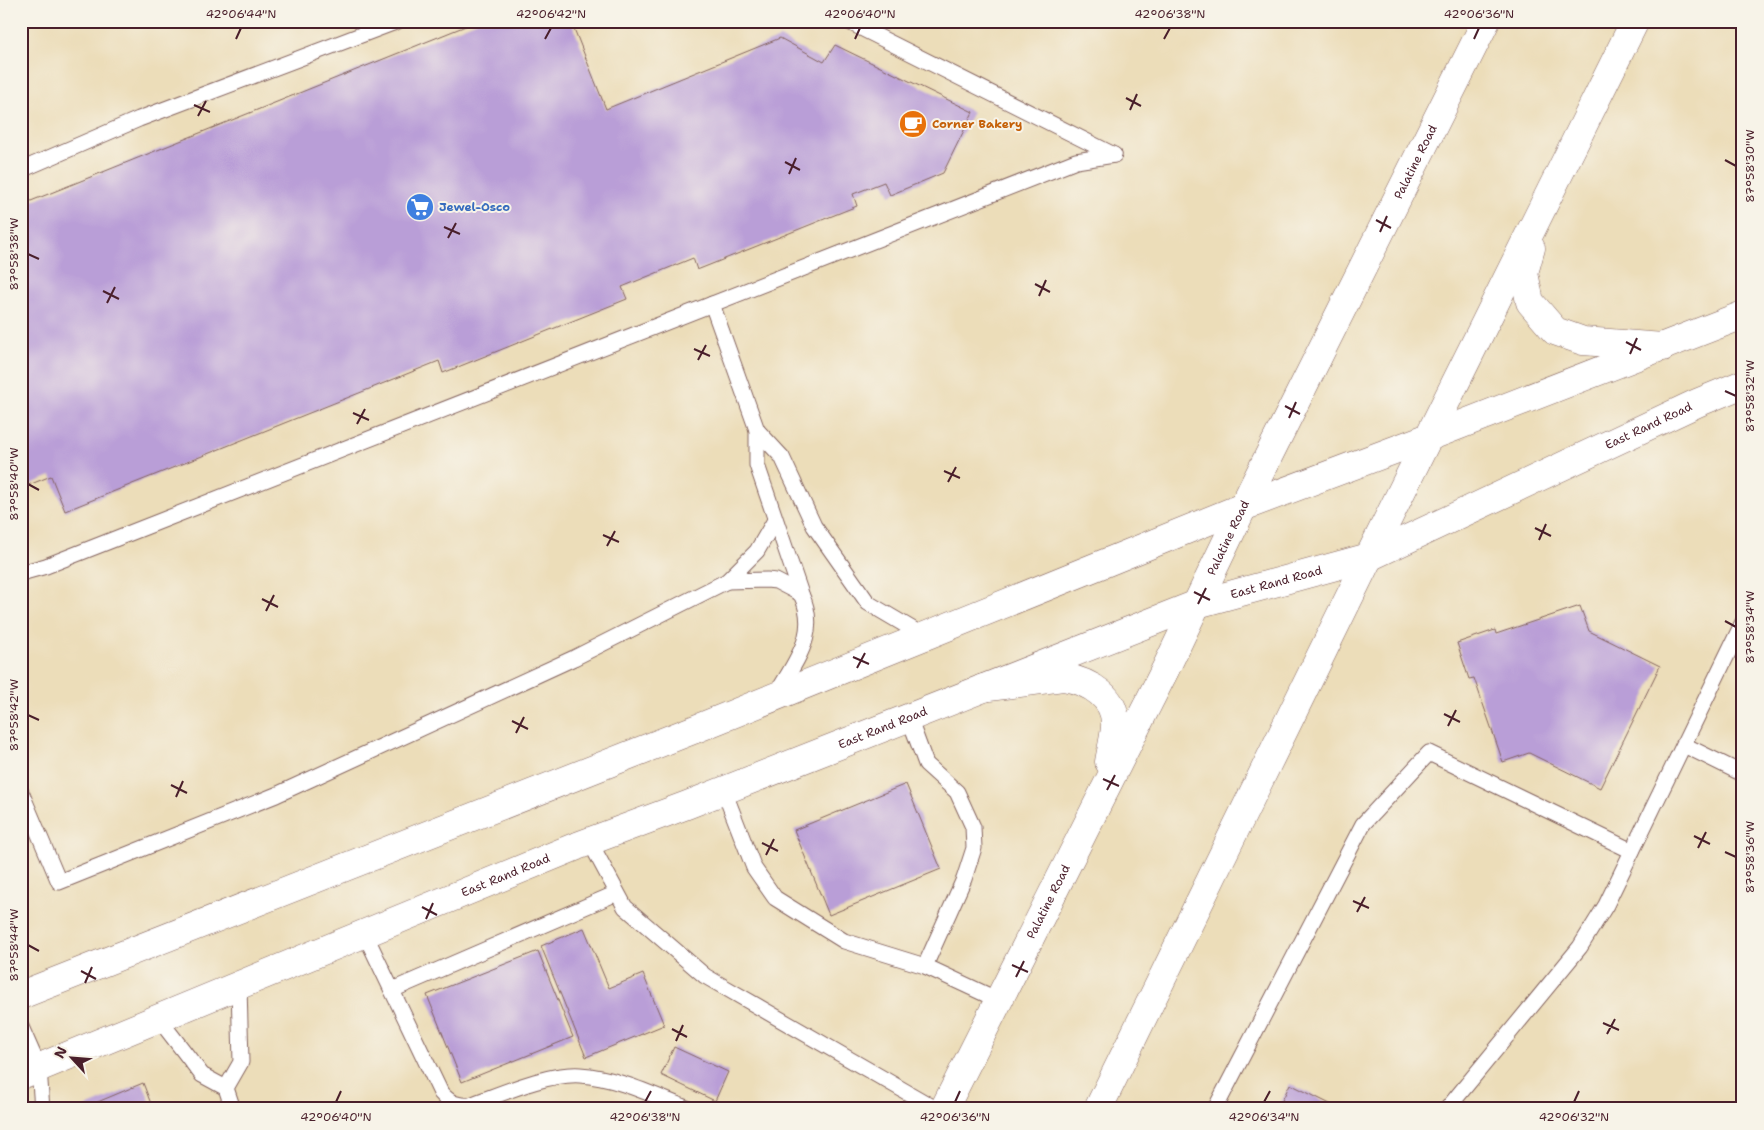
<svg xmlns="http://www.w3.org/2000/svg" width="1764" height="1130" font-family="'Shantell Sans',sans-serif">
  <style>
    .building { fill: #b99ed7 }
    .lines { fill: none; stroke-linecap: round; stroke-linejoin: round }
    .service-casing { stroke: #83625d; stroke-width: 17 }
    .primary-casing { stroke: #83625d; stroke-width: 29 }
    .trunk-casing { stroke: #83625d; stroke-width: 29 }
    .service { stroke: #fff; stroke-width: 15 }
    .primary { stroke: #fff; stroke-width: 28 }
    .trunk { stroke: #fff; stroke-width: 28 }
    .ticks { fill: none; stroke: #4a1f2b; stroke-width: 2 }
    .labels { text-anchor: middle; stroke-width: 4; stroke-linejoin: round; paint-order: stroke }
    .food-label { font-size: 12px; font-weight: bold; fill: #c56008; stroke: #f7f3e8; text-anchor: start }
    .street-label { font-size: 12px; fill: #4a1f2b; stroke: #f7f3e8 }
    .shop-label { font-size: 12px; font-weight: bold; fill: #366cbe; stroke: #f7f3e8; text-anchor: start }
    .neatline { fill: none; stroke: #4a1f2b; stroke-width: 2 }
    .ticks-label { font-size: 12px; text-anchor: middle; fill: #4a1f2b }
  </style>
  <rect width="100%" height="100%" fill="#f7f3e8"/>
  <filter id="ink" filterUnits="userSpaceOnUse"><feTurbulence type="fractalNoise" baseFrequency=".02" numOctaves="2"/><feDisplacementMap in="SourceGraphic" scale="10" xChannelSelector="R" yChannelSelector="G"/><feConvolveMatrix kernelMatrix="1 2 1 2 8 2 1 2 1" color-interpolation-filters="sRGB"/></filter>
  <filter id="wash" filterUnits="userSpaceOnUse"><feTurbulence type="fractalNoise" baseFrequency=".0096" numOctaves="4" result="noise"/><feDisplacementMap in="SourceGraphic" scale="20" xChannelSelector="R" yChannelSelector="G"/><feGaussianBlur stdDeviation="1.12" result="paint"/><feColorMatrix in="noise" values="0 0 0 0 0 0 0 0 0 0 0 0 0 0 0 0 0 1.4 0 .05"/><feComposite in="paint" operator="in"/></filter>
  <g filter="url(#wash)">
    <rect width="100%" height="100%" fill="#ecddb9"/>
    <g id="blocks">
      <g class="building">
        <path d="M478 21H571L606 109 780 38 824 62 835 45 973 112 943 173 890 195 884 182 853 194 857 206 697 270 693 258 622 287 627 299 443 373 439 361 65 511 51 476 21 488V205Z"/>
        <path d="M1580 606 1589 631 1660 666 1600 788 1529 753 1503 762 1474 678 1469 679 1457 643 1495 630 1496 634Z"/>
        <path d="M906 784 941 869 829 915 794 830Z"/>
        <path d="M584 928 609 988 643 974 664 1025 586 1057 541 946Z"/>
        <path d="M538 951 573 1037 462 1082 427 995Z"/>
        <path d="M674 1047 728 1072 715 1101 661 1075Z"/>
        <path d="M143 1083 153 1109H81Z"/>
        <path d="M1290 1084 1340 1109H1278Z"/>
      </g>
    </g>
  </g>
  <g filter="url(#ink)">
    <use href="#blocks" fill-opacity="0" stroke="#83625d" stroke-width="1"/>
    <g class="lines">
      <defs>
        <g id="service">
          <path d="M847 21 1114 155"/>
          <path d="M21 170 139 119 398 21"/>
          <path d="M712 304 757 430V465L801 594C820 634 795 661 776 695"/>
          <path d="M757 430 782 457 814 526 868 603 924 636"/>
          <path d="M21 573 46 566 102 544 1076 161 1114 155"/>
          <path d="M727 581 767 580 776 581 801 594"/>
          <path d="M909 718 926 764 957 792 973 827 974 848 964 879 925 966"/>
          <path d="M1684 745 1743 774"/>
          <path d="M724 791 754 868 775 898 844 941 925 966 998 1000"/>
          <path d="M21 792 59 882 276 795 574 658 727 581 757 551 775 520"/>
          <path d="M590 842 625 907 705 976 936 1109"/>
          <path d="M365 934 441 1093C450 1103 457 1106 470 1105 501 1094 547 1073 580 1075 616 1077 655 1096 689 1109"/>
          <path d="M392 990 617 893"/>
          <path d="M159 1019 202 1075 226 1088 233 1109"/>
          <path d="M21 1027 39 1068 42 1109"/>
          <path d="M226 1088 241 1062 239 986"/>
          <path d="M1215 1109 1363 824 1429 753 1632 851"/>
          <path d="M1447 1109 1580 947 1606 905 1743 622"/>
        </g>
        <g id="primary">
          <path d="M21 995 698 728 1243 507 1429 437 1743 315"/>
          <path id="s1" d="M21 1075 577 846 687 805 1197 604 1369 557 1697 403 1743 384"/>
        </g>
        <g id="trunk">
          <path d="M1531 248 1524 273 1530 302 1555 331 1583 341 1663 347"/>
          <path d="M983 688 1064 677C1090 682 1117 697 1115 727 1114 739 1111 750 1109 762"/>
          <path id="s2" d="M944 1109 1166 668 1243 507 1486 21"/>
          <path d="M1098 1109 1369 557 1635 21"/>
        </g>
      </defs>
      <use href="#service" class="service-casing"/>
      <use href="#primary" class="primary-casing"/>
      <use href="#trunk" class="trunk-casing"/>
      <use href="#service" class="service"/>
      <use href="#primary" class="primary"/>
      <use href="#trunk" class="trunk"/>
    </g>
  </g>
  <path class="ticks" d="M236 39 241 28M545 39 551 28M855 39 860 28M1164 39 1170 28M1474 39 1479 28M1126 98 1141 106M194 105 210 112M1130 110 1137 94M198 116 206 101M1725 160 1736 166M785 162 800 170M789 174 796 158M1376 220 1391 228M444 227 460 234M1380 232 1387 216M448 238 456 223M28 254 39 259M1035 284 1050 292M103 291 119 299M1039 296 1046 280M107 303 115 287M1626 342 1641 350M694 349 710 356M1630 354 1637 338M698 360 706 345M1725 391 1736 396M1285 406 1300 414M353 413 369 420M1289 418 1296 402M357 424 365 409M944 471 960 478M948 482 956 467M28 484 39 490M1535 528 1551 536M603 535 619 542M1539 540 1546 524M607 546 615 531M1194 592 1210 600M262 599 278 607M1198 604 1206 588M266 611 274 595M1725 621 1736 627M853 657 869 664M857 668 865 653M1444 714 1460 722M28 715 39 720M512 721 528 729M1448 726 1456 710M516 733 524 717M1103 779 1119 786M171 785 187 793M1107 790 1115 775M176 797 183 781M1694 836 1710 844M762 843 778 851M1698 848 1706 832M1725 852 1736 857M766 855 774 839M1353 901 1369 908M422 907 437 915M1357 912 1365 897M426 919 433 903M28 945 39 951M1012 965 1028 972M81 971 96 979M1016 977 1024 961M85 983 92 967M1603 1023 1619 1030M672 1029 687 1037M1607 1034 1615 1019M676 1041 683 1025M336 1102 341 1091M645 1102 651 1091M955 1102 960 1091M1264 1102 1270 1091M1574 1102 1579 1091"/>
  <defs>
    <symbol id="cafe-disc" viewBox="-11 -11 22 22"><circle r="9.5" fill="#e8710a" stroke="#f7f3e8"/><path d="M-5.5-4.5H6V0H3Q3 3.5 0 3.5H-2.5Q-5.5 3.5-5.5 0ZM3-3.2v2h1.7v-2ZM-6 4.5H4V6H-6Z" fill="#fff"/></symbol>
    <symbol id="supermarket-disc" viewBox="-11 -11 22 22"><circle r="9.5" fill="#3f7fe0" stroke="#f7f3e8"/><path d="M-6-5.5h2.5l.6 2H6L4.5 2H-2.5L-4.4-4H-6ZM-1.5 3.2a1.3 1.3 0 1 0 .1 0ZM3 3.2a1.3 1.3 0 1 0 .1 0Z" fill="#fff"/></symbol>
  </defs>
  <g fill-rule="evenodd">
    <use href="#cafe-disc" x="897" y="108" width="32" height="32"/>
    <use href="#supermarket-disc" x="404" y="191" width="32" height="32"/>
  </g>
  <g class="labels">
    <g class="food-label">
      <text x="932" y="128">Corner Bakery</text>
    </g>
    <g class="street-label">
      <text dy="4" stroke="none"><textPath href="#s2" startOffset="1058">Palatine Road</textPath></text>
      <text dy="4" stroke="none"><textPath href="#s1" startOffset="1754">East Rand Road</textPath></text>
      <text dy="4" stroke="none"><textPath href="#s2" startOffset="638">Palatine Road</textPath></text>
      <text dy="4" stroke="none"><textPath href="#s1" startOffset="1349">East Rand Road</textPath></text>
      <text dy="4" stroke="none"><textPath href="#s1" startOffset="929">East Rand Road</textPath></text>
      <text dy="4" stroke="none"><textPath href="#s1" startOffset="524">East Rand Road</textPath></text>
      <text dy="4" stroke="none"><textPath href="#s2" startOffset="232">Palatine Road</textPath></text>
    </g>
    <g class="shop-label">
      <text x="439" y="211">Jewel-Osco</text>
    </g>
  </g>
  <rect width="1764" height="1130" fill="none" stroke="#f7f3e8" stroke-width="55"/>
  <g transform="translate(72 1058) rotate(296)" stroke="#f7f3e8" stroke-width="4" paint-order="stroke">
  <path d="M0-4L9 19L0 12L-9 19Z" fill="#4a1f2b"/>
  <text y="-8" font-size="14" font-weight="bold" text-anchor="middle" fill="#4a1f2b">N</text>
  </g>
  <rect x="28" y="28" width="1708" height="1074" class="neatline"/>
  <g class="ticks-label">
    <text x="241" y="18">42°06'44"N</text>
    <text x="551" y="18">42°06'42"N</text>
    <text x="860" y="18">42°06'40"N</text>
    <text x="1170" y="18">42°06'38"N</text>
    <text x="1479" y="18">42°06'36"N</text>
    <text transform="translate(1750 166) rotate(-90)" y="4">87°58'30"W</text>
    <text transform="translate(14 254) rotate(-90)" y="4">87°58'38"W</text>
    <text transform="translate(1750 396) rotate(-90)" y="4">87°58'32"W</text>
    <text transform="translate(14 484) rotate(-90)" y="4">87°58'40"W</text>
    <text transform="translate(1750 627) rotate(-90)" y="4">87°58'34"W</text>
    <text transform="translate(14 715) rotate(-90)" y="4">87°58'42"W</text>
    <text transform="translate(1750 857) rotate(-90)" y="4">87°58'36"W</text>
    <text transform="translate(14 945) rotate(-90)" y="4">87°58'44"W</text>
    <text x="336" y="1121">42°06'40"N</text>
    <text x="645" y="1121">42°06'38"N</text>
    <text x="955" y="1121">42°06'36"N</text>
    <text x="1264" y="1121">42°06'34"N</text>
    <text x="1574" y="1121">42°06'32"N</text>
  </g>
</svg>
